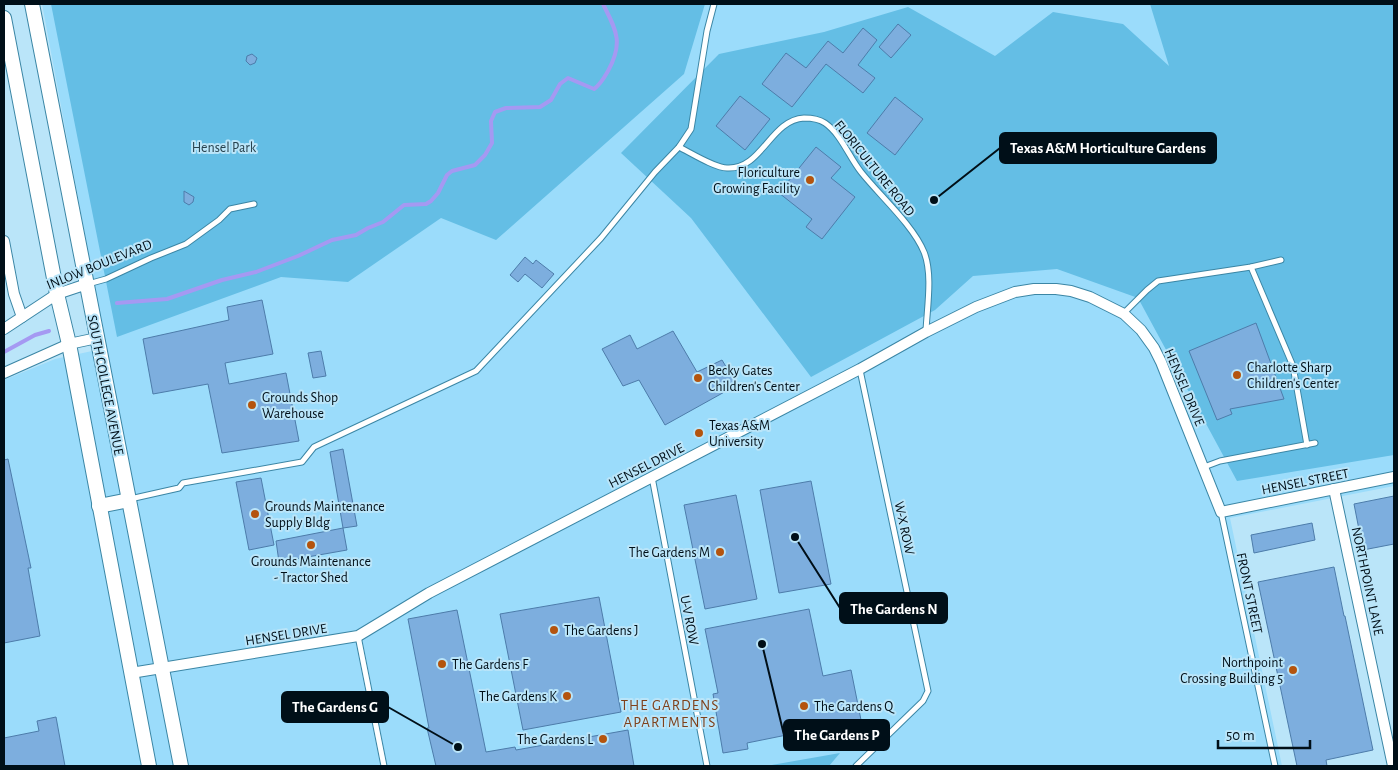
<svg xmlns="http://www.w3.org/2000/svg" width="1398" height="770" font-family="'Alegreya Sans',sans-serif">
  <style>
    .built { fill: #9bdcfb }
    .green { fill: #64bee5 }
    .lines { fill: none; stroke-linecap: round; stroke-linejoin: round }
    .stream { stroke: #a599f2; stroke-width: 4 }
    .building { fill: #7daede; stroke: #4d7caa }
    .service-casing { stroke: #3b86a5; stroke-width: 7 }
    .minor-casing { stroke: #3b86a5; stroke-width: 12 }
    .secondary-casing { stroke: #3b86a5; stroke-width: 16 }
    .service { stroke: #fff; stroke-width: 5 }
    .minor { stroke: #fff; stroke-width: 10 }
    .secondary { stroke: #fff; stroke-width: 14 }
    .poi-dot { fill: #b4540e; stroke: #bae5f9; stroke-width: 2 }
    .labels { text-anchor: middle; stroke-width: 4; stroke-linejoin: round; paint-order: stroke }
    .park-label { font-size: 14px; fill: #28424e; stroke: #bae5f9 }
    .street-label { font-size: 14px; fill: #000f18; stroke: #bae5f9 }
    .poi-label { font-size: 14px; fill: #000f18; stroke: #bae5f9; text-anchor: start }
    .neighbourhood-label { font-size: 15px; letter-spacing: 1px; fill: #7f411b; stroke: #bae5f9 }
    .leader { fill: none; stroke: #000f18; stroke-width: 2 }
    .callout-dot { fill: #000f18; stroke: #bae5f9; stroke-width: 2 }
    .callout { fill: #000f18; stroke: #000f18; stroke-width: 2 }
    .callout-label { font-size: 15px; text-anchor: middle; font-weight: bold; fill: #fff }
  </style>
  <rect width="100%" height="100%" fill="#bae5f9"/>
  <path class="built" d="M42 4H1394V486L1230 518 1282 766H4V380L55 359 106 348Z"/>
  <g class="green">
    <path d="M51 4H705L684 74 496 240 441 218 348 282 281 277 117 337Z"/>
    <path d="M1150 4H1394V455L1237 481 1138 298 1057 269 973 276 935 310 811 377 691 218 621 153 719 54 824 32 908 7 995 56 1053 12 1123 24 1169 66Z"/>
    <path d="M840 753 829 766H766Z"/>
  </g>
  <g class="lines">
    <g class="stream">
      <path d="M117 303 167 299 222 280 256 272 298 256 332 240 356 235 368 228 383 222 404 205 426 204 431 201 438 193 447 175 452 171 475 165 485 155 492 143 491 121 495 112 506 108 540 107 551 100 560 84 568 78 594 89C601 84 604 78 608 71 624 42 616 30 603 4"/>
      <path d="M4 352 35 335 49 331"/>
    </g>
  </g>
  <g class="building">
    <path d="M898 24 911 35 891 58 879 47Z"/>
    <path d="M863 28 877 40 858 65 875 78 863 93 826 64 792 107 762 84 786 53 806 68 828 41 843 53Z"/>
    <path d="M252 54 257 58 255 63 250 65 246 61 247 56Z"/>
    <path d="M740 96 770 119 745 150 716 126Z"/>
    <path d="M895 97 923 119 895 155 867 133Z"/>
    <path d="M816 147 841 167 831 178 855 197 822 239 806 227 812 219 779 193Z"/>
    <path d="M184 191 194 197 193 202 189 205 184 202Z"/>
    <path d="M525 257 533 264 536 260 554 274 542 288 525 274 518 282 510 275Z"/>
    <path d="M262 300 273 354 225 363 229 384 286 373 299 441 222 453 208 384 153 394 143 339 229 320 227 307Z"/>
    <path d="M1256 323 1284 399 1230 409 1232 414 1217 420 1189 351Z"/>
    <path d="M673 331 697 372 722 360 737 385 665 425 639 380 623 386 602 349 630 335 637 349Z"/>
    <path d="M321 351 326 376 313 378 308 353Z"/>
    <path d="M343 449 357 526 343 528 330 452Z"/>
    <path d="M8 459 31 568H28L40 636 4 643V460Z"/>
    <path d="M261 478 274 545 249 550 236 482Z"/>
    <path d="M811 481 831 584 779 593 760 490Z"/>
    <path d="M736 495 757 599 705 609 684 505Z"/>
    <path d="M1394 496V544L1363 550 1354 504Z"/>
    <path d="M1312 523 1315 540 1254 553 1251 535Z"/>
    <path d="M343 528 347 550 279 562 276 541Z"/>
    <path d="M1334 567 1344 616H1345L1373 750 1326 760 1327 766H1297L1258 582Z"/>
    <path d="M599 597 621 712 523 730 500 614Z"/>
    <path d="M809 609 823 676 851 670 861 720 747 743 748 749 723 753 713 694 718 693 705 629Z"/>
    <path d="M457 610 486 752 515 747 516 750 628 730 634 766H436L427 728H429L408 619Z"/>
    <path d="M56 717 65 766H4V738L39 731 37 721Z"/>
  </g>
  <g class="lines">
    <defs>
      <g id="service">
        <path d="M679 147C691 153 715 168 727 168 762 170 770 120 804 118 811 118 819 119 825 123 841 134 849 157 861 172 880 196 913 225 924 252 933 274 927 308 926 331"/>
        <path d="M1251 267 1293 366 1307 445"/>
        <path d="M88 284 106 279 151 258 186 244 219 220 230 209 254 204"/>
        <path d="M1124 313 1147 290 1158 281 1251 267 1281 260"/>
        <path d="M1204 467 1220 461 1315 443"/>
        <path d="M652 477 707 766"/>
        <path d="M130 499 179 488 183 483 302 462 314 447 476 371 601 238 655 172 679 147 691 129 707 31 714 4"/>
        <path d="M1221 512 1275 766"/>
        <path d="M358 636 384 766"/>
        <path d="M856 766 923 701 928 691 860 370"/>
      </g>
      <g id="minor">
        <path d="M4 241 14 294 22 317"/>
        <path d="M4 329 57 294 87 284"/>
        <path d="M4 373 69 344 97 338"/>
        <path d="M1334 489 1393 766"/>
        <path d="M131 673 358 636 429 593 860 369 926 332 976 307 1015 292 1034 289H1056L1071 291 1090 297 1124 314 1141 330 1154 348 1161 362 1221 512 1394 477"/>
      </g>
      <g id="secondary">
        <path d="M32 4 181 766"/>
        <path d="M4 18 57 294 69 344 149 766"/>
        <path d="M99 506 129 500"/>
      </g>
    </defs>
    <use href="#service" class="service-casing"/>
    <use href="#minor" class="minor-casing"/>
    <use href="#secondary" class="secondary-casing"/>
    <use href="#service" class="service"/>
    <use href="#minor" class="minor"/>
    <use href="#secondary" class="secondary"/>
  </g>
  <g class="poi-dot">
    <circle cx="810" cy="180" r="5"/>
    <circle cx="1237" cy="375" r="5"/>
    <circle cx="698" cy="378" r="5"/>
    <circle cx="252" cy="405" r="5"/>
    <circle cx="699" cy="433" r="5"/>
    <circle cx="255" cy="514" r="5"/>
    <circle cx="311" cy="545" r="5"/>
    <circle cx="720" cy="552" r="5"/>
    <circle cx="554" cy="630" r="5"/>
    <circle cx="442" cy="664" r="5"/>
    <circle cx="1293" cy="670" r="5"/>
    <circle cx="567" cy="696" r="5"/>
    <circle cx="804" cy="706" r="5"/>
    <circle cx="603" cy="739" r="5"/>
  </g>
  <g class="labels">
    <g class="park-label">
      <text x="224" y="152">Hensel Park</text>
    </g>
    <g class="street-label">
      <text transform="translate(875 168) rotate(51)" y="5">FLORICULTURE ROAD</text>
      <text transform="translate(99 264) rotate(-22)" y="5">INLOW BOULEVARD</text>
      <text transform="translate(106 385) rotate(79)" y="5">SOUTH COLLEGE AVENUE</text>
      <text transform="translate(1185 387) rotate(67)" y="5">HENSEL DRIVE</text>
      <text transform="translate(646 465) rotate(-27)" y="5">HENSEL DRIVE</text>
      <text transform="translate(1305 481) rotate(-11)" y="5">HENSEL STREET</text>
      <text transform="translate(905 528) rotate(78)" y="5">W-X ROW</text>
      <text transform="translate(1368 581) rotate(78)" y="5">NORTHPOINT LANE</text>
      <text transform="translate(1250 593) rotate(78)" y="5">FRONT STREET</text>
      <text transform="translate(690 620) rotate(79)" y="5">U-V ROW</text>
      <text transform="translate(286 634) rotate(-9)" y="5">HENSEL DRIVE</text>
    </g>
    <g class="poi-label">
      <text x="800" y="177" text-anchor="end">Floriculture<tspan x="800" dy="16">Growing Facility</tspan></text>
      <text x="1247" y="372">Charlotte Sharp<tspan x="1247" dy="16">Children's Center</tspan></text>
      <text x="708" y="375">Becky Gates<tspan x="708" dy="16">Children's Center</tspan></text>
      <text x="262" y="402">Grounds Shop<tspan x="262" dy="16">Warehouse</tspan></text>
      <text x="709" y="430">Texas A&amp;M<tspan x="709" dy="16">University</tspan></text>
      <text x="265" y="511">Grounds Maintenance<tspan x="265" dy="16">Supply Bldg</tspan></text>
      <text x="710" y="557" text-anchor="end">The Gardens M</text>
      <text x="311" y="566" text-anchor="middle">Grounds Maintenance<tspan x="311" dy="16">- Tractor Shed</tspan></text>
      <text x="564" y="635">The Gardens J</text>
      <text x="1283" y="667" text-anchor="end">Northpoint<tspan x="1283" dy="16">Crossing Building 5</tspan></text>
      <text x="452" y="669">The Gardens F</text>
      <text x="557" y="701" text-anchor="end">The Gardens K</text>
      <text x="814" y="711">The Gardens Q</text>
      <text x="593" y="744" text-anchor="end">The Gardens L</text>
    </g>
    <g class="neighbourhood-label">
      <text x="670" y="710">THE GARDENS<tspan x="670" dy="17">APARTMENTS</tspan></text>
    </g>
  </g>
  <path class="leader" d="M934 200L1000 148M795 537L840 608M458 747L388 707M762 644L784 735"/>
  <g class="callout-dot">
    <circle cx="934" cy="200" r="5"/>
    <circle cx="795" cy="537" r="5"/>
    <circle cx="458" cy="747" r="5"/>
    <circle cx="762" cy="644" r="5"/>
  </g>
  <g class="callout">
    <rect x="1000" y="133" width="216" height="30" rx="5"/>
    <rect x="840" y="593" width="107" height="30" rx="5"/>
    <rect x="282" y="692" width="106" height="30" rx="5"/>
    <rect x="784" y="720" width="105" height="30" rx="5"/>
  </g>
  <g class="callout-label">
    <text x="1108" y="153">Texas A&amp;M Horticulture Gardens</text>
    <text x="894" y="614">The Gardens N</text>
    <text x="335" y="712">The Gardens G</text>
    <text x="837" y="740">The Gardens P</text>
  </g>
  <rect width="1398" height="770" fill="none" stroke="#000f18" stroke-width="10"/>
  <path d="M1218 740v8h92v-8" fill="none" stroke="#000f18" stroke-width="2.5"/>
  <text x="1226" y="740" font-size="15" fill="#000f18" stroke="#bae5f9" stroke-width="4" paint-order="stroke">50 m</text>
</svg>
